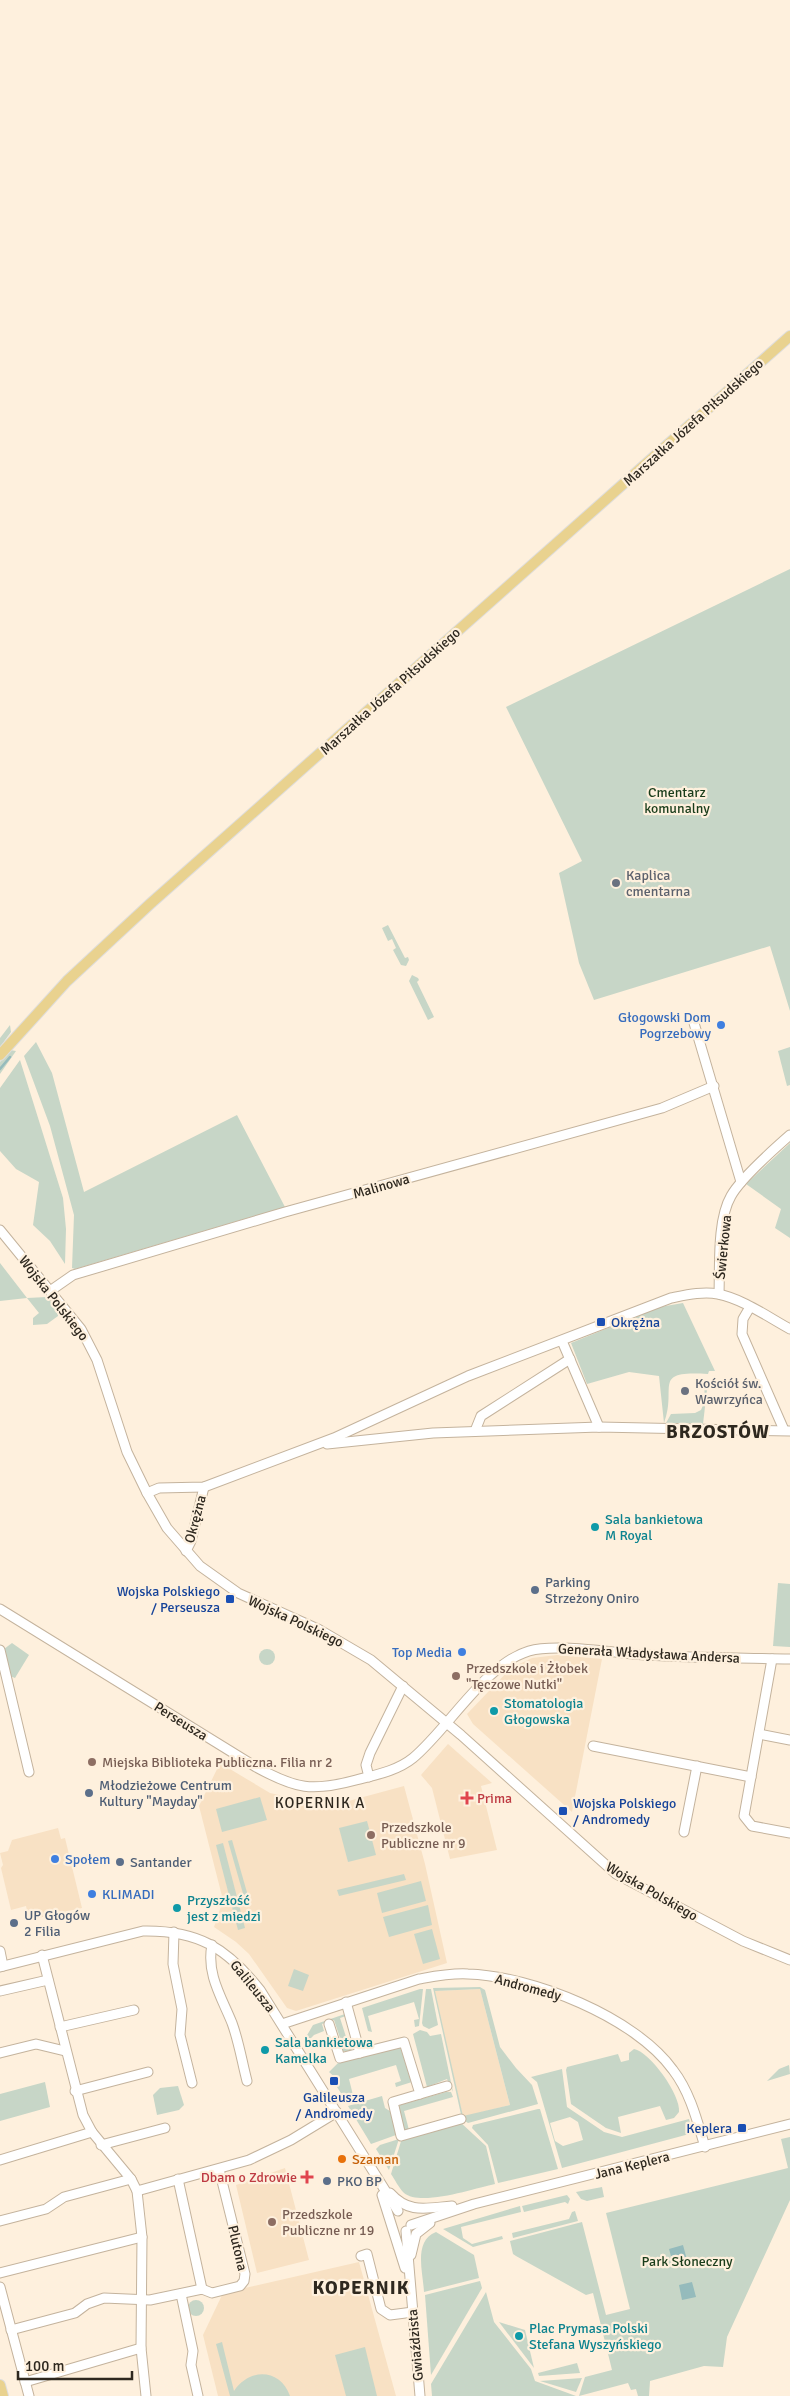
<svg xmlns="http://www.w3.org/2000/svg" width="790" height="2396" font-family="Signika,sans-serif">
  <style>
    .built { fill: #f8e1c4 }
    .green { fill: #c7d6c7; fill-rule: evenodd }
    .water { fill: #95bbbc }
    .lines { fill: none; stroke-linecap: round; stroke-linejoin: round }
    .stream { stroke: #95bbbc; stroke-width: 2.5 }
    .minor-casing { stroke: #c4b39d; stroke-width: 11 }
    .major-casing { stroke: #dedddb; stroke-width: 12 }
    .minor { stroke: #fff; stroke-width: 9 }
    .major { stroke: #e9d28f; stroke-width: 10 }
    .worship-dot { fill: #6b7280; stroke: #fef0dd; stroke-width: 2 }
    .shop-dot { fill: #3f7fe0; stroke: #fef0dd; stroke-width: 2 }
    .transit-dot { fill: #1a4fb4; stroke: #fef0dd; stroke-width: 2 }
    .culture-dot { fill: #0f9aa8; stroke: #fef0dd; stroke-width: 2 }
    .service-dot { fill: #5c6f8a; stroke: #fef0dd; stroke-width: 2 }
    .education-dot { fill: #8d6e63; stroke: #fef0dd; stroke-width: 2 }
    .health-dot { fill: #e0444e; stroke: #fef0dd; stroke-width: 2 }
    .food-dot { fill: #e8710a; stroke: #fef0dd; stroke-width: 2 }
    .labels { text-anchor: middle; stroke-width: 4.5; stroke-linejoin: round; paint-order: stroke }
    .street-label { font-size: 14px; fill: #2e281f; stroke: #fef0dd }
    .park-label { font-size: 14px; fill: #1a3d1b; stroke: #fef0dd }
    .worship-label { font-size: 14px; fill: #5b616d; stroke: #fef0dd; text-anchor: start }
    .shop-label { font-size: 14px; fill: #366cbe; stroke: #fef0dd; text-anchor: end }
    .transit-label { font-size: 14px; fill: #164399; stroke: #fef0dd; text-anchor: start }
    .culture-label { font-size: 14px; fill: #0d838f; stroke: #fef0dd; text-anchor: start }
    .service-label { font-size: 14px; fill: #4e5e75; stroke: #fef0dd; text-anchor: start }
    .education-label { font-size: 14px; fill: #785e54; stroke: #fef0dd; text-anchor: start }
    .health-label { font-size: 14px; fill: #be3a42; stroke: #fef0dd; text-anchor: start }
    .food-label { font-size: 14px; fill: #c56008; stroke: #fef0dd; text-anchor: start }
    .neighbourhood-label { font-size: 15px; letter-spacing: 1px; fill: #2e281f; stroke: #fef0dd }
    .district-label { font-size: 19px; font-weight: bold; letter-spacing: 1px; fill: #2e281f; stroke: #fef0dd }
  </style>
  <rect width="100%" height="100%" fill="#fef0dd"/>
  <g class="built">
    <path d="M557 1655 602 1659 572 1812 473 1724 467 1714 511 1668 532 1658Z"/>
    <path d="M448 1744 492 1783 481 1786 497 1850 450 1859 432 1788 421 1775Z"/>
    <path d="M220 1763 270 1793 311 1802 319 1809 404 1786 425 1864 447 1963 296 2011 287 2008 249 1954 236 1942 214 1927 223 1900 199 1806Z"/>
    <path d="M58 1828 61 1839 65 1838 82 1908 29 1920 26 1906 11 1910 1 1868 3 1865 0 1853 8 1851 12 1840Z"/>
    <path d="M480 1989 510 2105 463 2117 434 1991Z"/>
    <path d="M285 2168 309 2260 257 2273 236 2185Z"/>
    <path d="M359 2262 396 2396H218L203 2335 223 2293Z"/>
  </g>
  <g class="green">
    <path d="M790 569V1011L770 946 594 1000 579 963 559 873 582 861 506 707Z"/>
    <path d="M388 925 405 958 408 957 409 960 406 966 401 965 393 950 396 948 392 939 388 941 382 928Z"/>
    <path d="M412 975 418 978 419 980 417 982 434 1017 428 1020 409 981Z"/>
    <path d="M10 1025 11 1032 0 1047V1038Z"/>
    <path d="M36 1042 52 1073 84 1192 237 1115 285 1207 75 1269 72 1268 74 1215 50 1126 24 1056Z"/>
    <path d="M790 1047V1085L787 1086 778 1051Z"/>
    <path d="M10 1050 16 1051 0 1074V1062Z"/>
    <path d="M20 1060 63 1198 66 1229 65 1264 50 1241 33 1225 39 1182 16 1169 0 1151V1088Z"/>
    <path d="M790 1143V1238L775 1228 781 1209 746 1184Z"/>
    <path d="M0 1263 27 1298 47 1297 58 1311V1316L47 1324 33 1325V1318L39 1313 27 1298 0 1301Z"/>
    <path d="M683 1303 715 1371H709L708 1374C650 1370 678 1387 664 1423L659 1376 629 1372 587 1384 571 1343 660 1307Z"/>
    <path d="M705 1381H708L703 1424 666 1423 671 1414 695 1413 701 1410 704 1403Z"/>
    <path d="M778 1583 790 1584V1647L773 1646Z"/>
    <path d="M12 1643 29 1655 15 1678 10 1676 4 1649Z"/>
    <circle cx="267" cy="1657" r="8"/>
    <path d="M260 1797 267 1820 222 1832 216 1809Z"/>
    <path d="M367 1821 376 1855 348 1862 339 1828Z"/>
    <path d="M232 1840 248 1896 244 1897 228 1841Z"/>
    <path d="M223 1843 245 1928 238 1930 216 1845Z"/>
    <path d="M404 1874 406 1880 339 1896 337 1890Z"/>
    <path d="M421 1881 426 1901 382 1913 377 1893Z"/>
    <path d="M428 1905 432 1925 389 1937 383 1917Z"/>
    <path d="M432 1929 440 1959 423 1964 414 1934Z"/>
    <path d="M294 1969 309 1975 303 1991 288 1986Z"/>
    <path d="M480 1987 485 1990 500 2047 516 2068 532 2085 538 2104 468 2123 462 2119 433 1988ZM480 1989 510 2105 463 2116 435 1991Z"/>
    <path d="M420 1989H423L419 2026 415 2027 414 2020 419 2019 414 2002 368 2016 372 2032 368 2031 362 2008Z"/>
    <path d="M426 1989H431L438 2025 429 2029 423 2026 422 2023Z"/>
    <path d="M345 2014 346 2016 340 2018 348 2043 352 2042 353 2048 350 2052 342 2051 340 2045 342 2044 334 2020 322 2024 324 2031 314 2035 308 2041 306 2037 313 2025Z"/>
    <path d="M420 2030 427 2032 430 2036 441 2034 453 2092 447 2079 427 2087 413 2034Z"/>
    <path d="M400 2047 412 2082 396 2087 395 2083 401 2081 396 2065 349 2079 354 2099 346 2101 337 2087 339 2081 329 2072 338 2063Z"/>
    <path d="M634 2049C650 2052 681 2095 679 2112L674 2118 666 2120 660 2106 618 2117 621 2133 606 2128 571 2104 566 2070 567 2067 618 2054 621 2062 629 2060V2053Z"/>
    <path d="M789 2065 790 2074 767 2081 779 2069Z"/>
    <path d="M562 2069 567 2107 604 2132 622 2137 689 2119 693 2133 562 2168 537 2082 531 2077ZM570 2117 578 2122 583 2140 563 2146 555 2141 550 2123Z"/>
    <path d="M45 2082 50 2107 0 2121V2094Z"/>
    <path d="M178 2086 184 2105 179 2110 157 2115 153 2095 160 2088Z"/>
    <path d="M446 2092H451L453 2097 404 2111 409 2130H404L398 2107 400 2105Z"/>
    <path d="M382 2096 385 2108 393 2113 396 2135 371 2144 348 2106Z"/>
    <path d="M538 2109H540L558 2169 498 2183 488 2145 472 2128 473 2125Z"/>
    <path d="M460 2122 486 2146 495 2184C475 2188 421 2207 404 2193 399 2188 395 2180 391 2174L402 2138Z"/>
    <path d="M790 2137V2200L727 2337 723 2367 704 2366 650 2381 649 2396H638L636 2389 631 2390 628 2383 579 2396 585 2377 612 2370 593 2293 586 2295 516 2256 513 2254 510 2241 582 2222 606 2315 630 2309 606 2213 788 2168 781 2139Z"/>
    <path d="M399 2139 389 2170 376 2149 380 2145Z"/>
    <path d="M602 2187 604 2197 587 2201 581 2199 576 2192Z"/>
    <path d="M567 2195 570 2199 568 2204 565 2202 524 2212 522 2206Z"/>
    <path d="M520 2206 521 2212 461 2227 463 2238 472 2244 502 2236 503 2239 473 2247 443 2229Z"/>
    <path d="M575 2211 578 2221 513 2238 512 2233 569 2219 572 2212Z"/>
    <path d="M436 2232 474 2255 479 2278 424 2292C423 2272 413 2241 436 2232Z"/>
    <path d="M480 2281 482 2288 431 2375 425 2295Z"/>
    <path d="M486 2292 494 2322 531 2369 535 2381 576 2396H432L431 2384Z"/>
    <circle cx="196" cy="2308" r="8"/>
    <path d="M499 2322 525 2330 534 2368Z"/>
    <path d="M222 2342 234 2391C249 2368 280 2368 290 2396H230L216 2344Z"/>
    <path d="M365 2347 377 2396H346L335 2355Z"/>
    <path d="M577 2363 580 2373 539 2376 538 2373Z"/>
    <path d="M582 2378 576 2392 540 2381Z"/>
  </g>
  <g class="water">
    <path d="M683 2245 687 2260 673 2263 669 2249Z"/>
    <path d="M692 2282 696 2297 682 2300 679 2285Z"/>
  </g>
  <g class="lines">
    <path class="stream" d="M0 1069 10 1057"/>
    <defs>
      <g id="minor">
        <path d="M694 1023 741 1182"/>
        <path d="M0 1230 81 1329 97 1360 127 1452 147 1493 167 1528 200 1566 238 1593 318 1629 371 1660 461 1735 616 1874 743 1941 790 1960"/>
        <path d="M50 1291 73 1275 285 1212 662 1108 714 1086"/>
        <path d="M719 1294C720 1266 717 1220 731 1196 741 1178 774 1149 790 1135"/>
        <path d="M750 1307 743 1319 742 1334 784 1430"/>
        <path d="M562 1341 599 1427"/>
        <path d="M475 1431 481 1416 570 1359"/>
        <path d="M327 1444 433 1433 599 1427 790 1431"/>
        <path d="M147 1493 159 1488 204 1487 334 1438 468 1376 671 1298C686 1295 703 1291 718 1294 743 1299 768 1317 790 1329"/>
        <path d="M186 1551 191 1541 204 1487"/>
        <path d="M0 1609 256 1767C296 1789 312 1792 356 1780 375 1775 397 1771 413 1758 448 1729 485 1664 529 1651 556 1643 616 1653 646 1655 694 1658 742 1658 790 1659"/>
        <path d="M0 1650 29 1772"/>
        <path d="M772 1659 744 1816 752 1826 790 1833"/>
        <path d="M759 1734 790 1740"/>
        <path d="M593 1746 751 1777"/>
        <path d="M369 1777 366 1765 370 1753 403 1686"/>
        <path d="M684 1832 697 1766"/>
        <path d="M174 1932 173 1964 182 2009 180 2035 192 2083"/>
        <path d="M212 1945C206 1974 222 1998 232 2023 239 2042 242 2062 247 2081"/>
        <path d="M0 1951 3 1966"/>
        <path d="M42 1955 83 2115 92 2132 131 2179 137 2191 142 2237 141 2348 146 2396"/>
        <path d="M0 1967 143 1931C198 1930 227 1948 260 1990L398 2211"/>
        <path d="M0 1991 48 1980"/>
        <path d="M346 2002 360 2053"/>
        <path d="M282 2024 419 1979C436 1976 451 1973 468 1974 532 1976 635 2017 673 2070 690 2092 697 2120 705 2147"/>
        <path d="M329 2024 340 2058 404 2042 420 2094 393 2102 401 2136 461 2119"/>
        <path d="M60 2027 134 2010"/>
        <path d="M0 2053 36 2044 65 2051"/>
        <path d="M75 2091 148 2072"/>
        <path d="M420 2094 447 2086"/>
        <path d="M101 2145 165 2128"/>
        <path d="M0 2160 92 2132"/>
        <path d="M178 2179 202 2289"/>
        <path d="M137 2191 249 2160 291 2140 337 2112"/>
        <path d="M390 2193C409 2214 426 2208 452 2206"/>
        <path d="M382 2195 405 2268"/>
        <path d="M0 2221 46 2209 64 2197 131 2179"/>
        <path d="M411 2225 474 2204 790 2124"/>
        <path d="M406 2231 420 2396"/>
        <path d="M411 2255 416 2234 430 2223"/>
        <path d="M361 2256 367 2254 381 2309 390 2315 413 2312"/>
        <path d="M0 2273 142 2237"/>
        <path d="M0 2287 29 2396"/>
        <path d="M181 2294 193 2351 191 2365 198 2396"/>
        <path d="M11 2330 75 2313 87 2304 104 2298 150 2300 202 2289 212 2293 240 2286 244 2281 245 2274 219 2169"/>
        <path d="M25 2382 141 2348"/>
      </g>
      <g id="major">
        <path d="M0 1055 67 981 150 904 790 336"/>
        <path d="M0 2385 3 2396"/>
      </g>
    </defs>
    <use href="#minor" class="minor-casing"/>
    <use href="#major" class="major-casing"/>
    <use href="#minor" class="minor"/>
    <use href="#major" class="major"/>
  </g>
  <g class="worship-dot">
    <circle cx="616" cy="883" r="5"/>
    <circle cx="685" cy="1391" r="5"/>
  </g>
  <g class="shop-dot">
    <circle cx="721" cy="1025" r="5"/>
    <circle cx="462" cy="1652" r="5"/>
    <circle cx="55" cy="1859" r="5"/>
    <circle cx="92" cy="1894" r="5"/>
  </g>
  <g class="transit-dot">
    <rect x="596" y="1317" width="10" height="10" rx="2.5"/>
    <rect x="225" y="1594" width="10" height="10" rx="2.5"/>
    <rect x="558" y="1806" width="10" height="10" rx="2.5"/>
    <rect x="329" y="2076" width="10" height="10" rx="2.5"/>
    <rect x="737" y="2123" width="10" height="10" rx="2.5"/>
  </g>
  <g class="culture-dot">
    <circle cx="595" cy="1527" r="5"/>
    <circle cx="494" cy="1711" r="5"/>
    <circle cx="177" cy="1908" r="5"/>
    <circle cx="265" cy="2050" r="5"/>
    <circle cx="519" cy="2336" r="5"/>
  </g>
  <g class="service-dot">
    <circle cx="535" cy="1590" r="5"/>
    <circle cx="89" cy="1793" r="5"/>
    <circle cx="120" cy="1862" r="5"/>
    <circle cx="14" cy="1923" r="5"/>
    <circle cx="327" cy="2181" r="5"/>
  </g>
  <g class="education-dot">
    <circle cx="456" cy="1676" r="5"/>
    <circle cx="92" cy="1762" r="5"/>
    <circle cx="371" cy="1835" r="5"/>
    <circle cx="272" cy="2222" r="5"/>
  </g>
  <g class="health-dot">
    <path d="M464.5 1790.5h5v5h5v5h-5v5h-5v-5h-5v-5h5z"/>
    <path d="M304.5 2169.5h5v5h5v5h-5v5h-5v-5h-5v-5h5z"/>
  </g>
  <circle class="food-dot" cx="342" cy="2159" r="5"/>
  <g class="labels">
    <g class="street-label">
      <text transform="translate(693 422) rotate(-42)" y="5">Marszałka Józefa Piłsudskiego</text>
      <text transform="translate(390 691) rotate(-42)" y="5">Marszałka Józefa Piłsudskiego</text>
      <text transform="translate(381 1186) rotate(-16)" y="5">Malinowa</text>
      <text transform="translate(723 1247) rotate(-84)" y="5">Świerkowa</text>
      <text transform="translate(54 1298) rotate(52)" y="5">Wojska Polskiego</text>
      <text transform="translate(195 1519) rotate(-75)" y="5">Okrężna</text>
      <text transform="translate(296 1621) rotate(25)" y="5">Wojska Polskiego</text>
      <text transform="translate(649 1653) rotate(3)" y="5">Generała Władysława Andersa</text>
      <text transform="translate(181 1721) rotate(32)" y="5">Perseusza</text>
      <text transform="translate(652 1891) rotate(30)" y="5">Wojska Polskiego</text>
      <text transform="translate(253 1986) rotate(51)" y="5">Galileusza</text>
      <text transform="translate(528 1987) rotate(15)" y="5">Andromedy</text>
      <text transform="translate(632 2165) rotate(-14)" y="5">Jana Keplera</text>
      <text transform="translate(238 2248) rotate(77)" y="5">Plutona</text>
      <text transform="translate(415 2345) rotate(-95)" y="5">Gwiaździsta</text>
    </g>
    <g class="park-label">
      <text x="677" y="797">Cmentarz<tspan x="677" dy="16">komunalny</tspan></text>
      <text x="687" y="2266">Park Słoneczny</text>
    </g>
    <g class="worship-label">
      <text x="626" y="880">Kaplica<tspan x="626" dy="16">cmentarna</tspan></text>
      <text x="695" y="1388">Kościół św.<tspan x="695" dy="16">Wawrzyńca</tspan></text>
    </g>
    <g class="shop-label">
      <text x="711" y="1022">Głogowski Dom<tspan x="711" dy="16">Pogrzebowy</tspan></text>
      <text x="452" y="1657">Top Media</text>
      <text x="65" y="1864" text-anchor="start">Społem</text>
      <text x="102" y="1899" text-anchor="start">KLIMADI</text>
    </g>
    <g class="transit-label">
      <text x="611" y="1327">Okrężna</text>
      <text x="220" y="1596" text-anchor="end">Wojska Polskiego<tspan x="220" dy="16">/ Perseusza</tspan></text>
      <text x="573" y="1808">Wojska Polskiego<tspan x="573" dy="16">/ Andromedy</tspan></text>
      <text x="334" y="2102" text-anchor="middle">Galileusza<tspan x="334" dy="16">/ Andromedy</tspan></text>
      <text x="732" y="2133" text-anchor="end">Keplera</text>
    </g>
    <g class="culture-label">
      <text x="605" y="1524">Sala bankietowa<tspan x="605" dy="16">M Royal</tspan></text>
      <text x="504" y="1708">Stomatologia<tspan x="504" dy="16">Głogowska</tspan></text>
      <text x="187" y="1905">Przyszłość<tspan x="187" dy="16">jest z miedzi</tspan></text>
      <text x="275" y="2047">Sala bankietowa<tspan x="275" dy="16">Kamelka</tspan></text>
      <text x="529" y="2333">Plac Prymasa Polski<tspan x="529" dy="16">Stefana Wyszyńskiego</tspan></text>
    </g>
    <g class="service-label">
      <text x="545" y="1587">Parking<tspan x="545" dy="16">Strzeżony Oniro</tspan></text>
      <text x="99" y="1790">Młodzieżowe Centrum<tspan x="99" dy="16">Kultury "Mayday"</tspan></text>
      <text x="130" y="1867">Santander</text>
      <text x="24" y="1920">UP Głogów<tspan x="24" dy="16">2 Filia</tspan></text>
      <text x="337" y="2186">PKO BP</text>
    </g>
    <g class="education-label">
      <text x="466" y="1673">Przedszkole i Żłobek<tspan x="466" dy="16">"Tęczowe Nutki"</tspan></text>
      <text x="102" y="1767">Miejska Biblioteka Publiczna. Filia nr 2</text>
      <text x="381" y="1832">Przedszkole<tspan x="381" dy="16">Publiczne nr 9</tspan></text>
      <text x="282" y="2219">Przedszkole<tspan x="282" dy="16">Publiczne nr 19</tspan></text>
    </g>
    <g class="health-label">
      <text x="477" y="1803">Prima</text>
      <text x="297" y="2182" text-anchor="end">Dbam o Zdrowie</text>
    </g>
    <g class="food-label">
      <text x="352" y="2164">Szaman</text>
    </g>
    <g class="neighbourhood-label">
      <text x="320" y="1808">KOPERNIK A</text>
    </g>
    <g class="district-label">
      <text x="718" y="1438">BRZOSTÓW</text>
      <text x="361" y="2294">KOPERNIK</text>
    </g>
  </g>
  <path d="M18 2371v8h114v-8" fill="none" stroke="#2e281f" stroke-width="2.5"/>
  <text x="25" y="2371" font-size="15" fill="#2e281f" stroke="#fef0dd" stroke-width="4" paint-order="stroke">100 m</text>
</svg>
